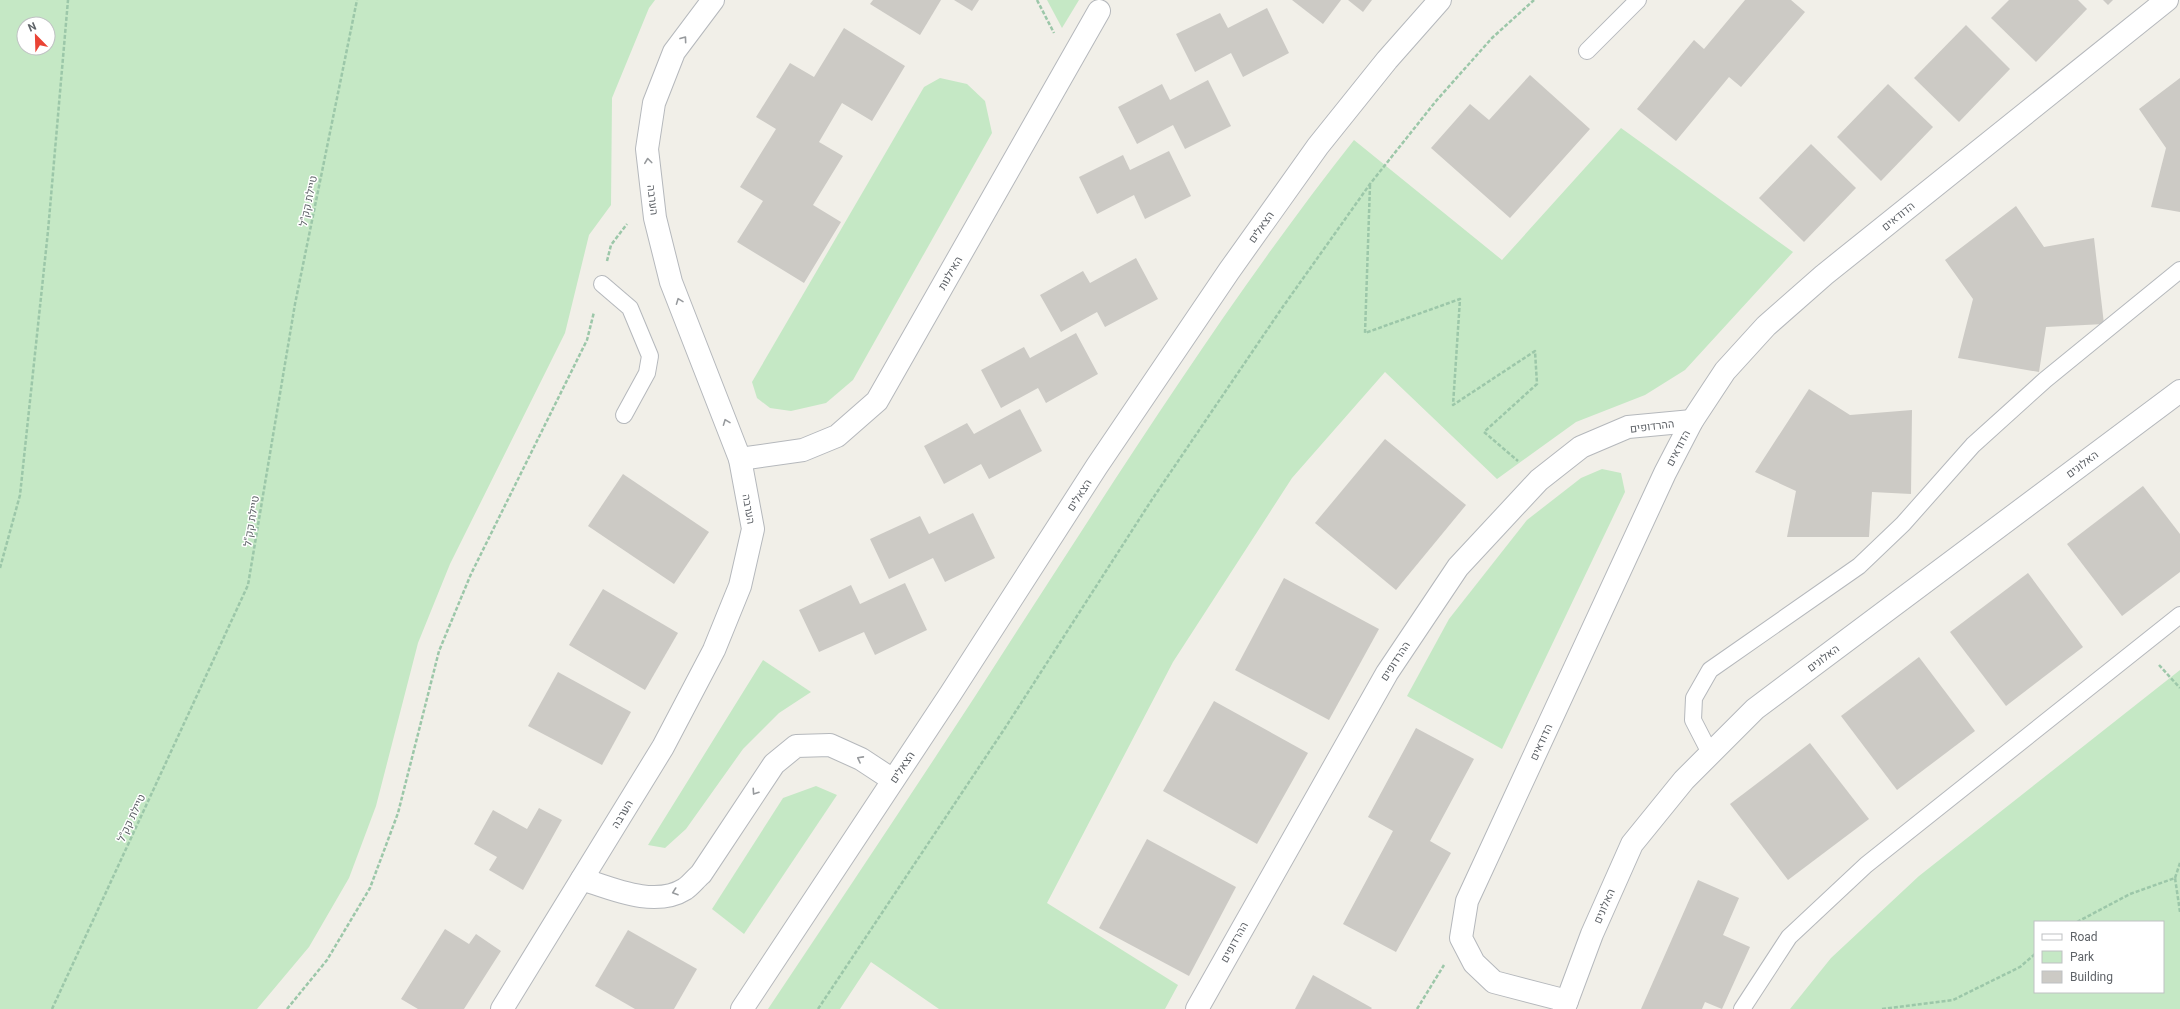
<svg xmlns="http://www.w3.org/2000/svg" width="2180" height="1009" font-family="Roboto,Heebo,sans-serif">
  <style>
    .green { fill: #c5e8c5; fill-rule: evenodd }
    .building { fill: #cccac5 }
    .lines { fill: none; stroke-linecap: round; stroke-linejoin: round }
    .service-casing { stroke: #b5b8bc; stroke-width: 18 }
    .minor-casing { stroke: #b5b8bc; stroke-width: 24 }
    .tertiary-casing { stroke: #b5b8bc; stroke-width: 24 }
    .path { stroke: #9cc7a9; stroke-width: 2.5; stroke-dasharray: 4 2; stroke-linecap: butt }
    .service { stroke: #fff; stroke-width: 16 }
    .minor { stroke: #fff; stroke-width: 22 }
    .tertiary { stroke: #fff; stroke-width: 22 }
    .oneway { stroke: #979a9d }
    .labels { text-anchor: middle; stroke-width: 3; stroke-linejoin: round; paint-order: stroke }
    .street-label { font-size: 11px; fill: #5f6368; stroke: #fff }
  </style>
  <rect width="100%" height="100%" fill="#f1efe8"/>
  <g class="green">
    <path d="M0 0H655L649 8 612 98 611 205 589 235 565 333 450 564 418 643 376 806 349 878 309 947 257 1009H0ZM24 24H48V48H24Z"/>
    <path d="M1047 0H1079L1062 28Z"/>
    <path d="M940 78 967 84 985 101 992 133 853 380 826 403 791 411 770 408 757 398 752 382 924 87Z"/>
    <path d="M1621 128 1793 252 1685 370 1645 395 1576 422 1497 479 1385 372 1292 478 1173 662 1047 903 1178 985 1165 1009H939L871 962 840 1009H768C852 883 936 758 1017 631 1125 464 1231 296 1354 140L1502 260Z"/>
    <path d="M1602 469 1621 473 1625 492 1502 749 1407 696 1449 619 1527 520 1581 478Z"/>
    <path d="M763 660 811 692 779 713 743 749 686 829 665 848 648 845Z"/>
    <path d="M2180 670V1009H1790L1831 958 1919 876ZM2035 922H2163V992H2035Z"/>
    <path d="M816 786 837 795 744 934 712 909 783 798Z"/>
  </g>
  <g class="building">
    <path d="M873 0H941L920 35 870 4Z"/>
    <path d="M954 0H979L972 11Z"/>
    <path d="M1292 0H1341L1323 24Z"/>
    <path d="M1348 0H1372L1363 12Z"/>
    <path d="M1745 0H1791L1805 12 1741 87 1729 77 1676 141 1637 109 1694 40 1704 49Z"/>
    <path d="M2009 0H2078L2087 9 2036 62 1991 18Z"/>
    <path d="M2103 0H2113L2108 5Z"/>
    <path d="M1267 8 1289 53 1243 77 1231 53 1195 72 1176 34 1220 13 1228 28Z"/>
    <path d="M1966 25 2010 69 1959 122 1914 78Z"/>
    <path d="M844 28 905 66 872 121 842 103 819 142 843 156 813 205 841 222 804 283 737 242 763 201 740 187 776 129 756 117 790 63 814 77Z"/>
    <path d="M1530 75 1590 129 1510 218 1431 148 1470 104 1489 120Z"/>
    <path d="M2180 78V212L2151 207 2166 148 2139 109Z"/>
    <path d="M1208 80 1231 126 1185 149 1173 125 1137 144 1118 107 1162 84 1170 100Z"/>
    <path d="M1888 84 1933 127 1881 181 1837 137Z"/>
    <path d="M1811 144 1856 188 1804 242 1759 198Z"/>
    <path d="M1169 151 1191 196 1145 219 1134 195 1097 214 1079 177 1123 155 1130 170Z"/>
    <path d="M2016 206 2044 247 2094 238 2104 324 2046 327 2039 372 1958 358 1973 299 1945 260Z"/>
    <path d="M1136 258 1158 299 1105 327 1097 312 1061 332 1040 295 1083 271 1090 283Z"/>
    <path d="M1076 333 1098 374 1046 403 1038 388 1001 408 981 370 1024 347 1030 358Z"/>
    <path d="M1809 389 1850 415 1912 410 1911 494 1872 492 1869 537H1787L1796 491 1755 472Z"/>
    <path d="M1020 409 1042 451 989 479 981 464 944 484 924 446 967 423 974 434Z"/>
    <path d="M1385 439 1466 505 1396 590 1315 523Z"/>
    <path d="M623 474 709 532 674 584 588 526Z"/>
    <path d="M2143 486 2180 534V572L2122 616 2067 544Z"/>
    <path d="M973 513 995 558 945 582 933 558 889 579 870 539 920 516 929 534Z"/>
    <path d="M2028 573 2083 647 2006 706 1950 632Z"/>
    <path d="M1284 578 1379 629 1329 720 1235 670Z"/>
    <path d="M905 583 927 630 875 655 864 632 819 652 799 610 851 585 860 604Z"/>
    <path d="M603 589 678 633 645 690 569 645Z"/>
    <path d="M1919 657 1975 731 1897 790 1841 716Z"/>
    <path d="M558 672 631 712 602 765 528 726Z"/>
    <path d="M1214 701 1308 753 1257 844 1163 791Z"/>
    <path d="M1416 728 1474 759 1430 841 1451 853 1396 952 1343 924 1393 831 1368 817Z"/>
    <path d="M1810 743 1869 819 1788 880 1730 804Z"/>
    <path d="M539 808 562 820 523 890 489 870 497 857 474 844 493 810 527 829Z"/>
    <path d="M1147 839 1236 887 1189 976 1099 928Z"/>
    <path d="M1698 880 1739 898 1723 935 1750 947 1722 1009 1705 1002 1702 1009H1641Z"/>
    <path d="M445 929 469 944 476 934 501 951 464 1009H418L401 999Z"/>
    <path d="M628 930 697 969 674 1009H635L595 986Z"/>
    <path d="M1313 975 1372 1008 1371 1009H1295Z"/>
  </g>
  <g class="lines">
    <defs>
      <g id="service">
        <path d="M1587 51 1638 0"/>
        <path d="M602 284 630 308 650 356 647 373 624 415"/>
        <path d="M1710 753 1693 720 1694 698 1710 670 1859 566 1903 524 1973 445 2045 380 2180 270"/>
        <path d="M1742 1009 1789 937 1866 865 2180 615"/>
      </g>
      <g id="minor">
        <path d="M740 459 803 450 837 436 877 401 1099 11"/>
        <path d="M582 879C613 889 655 908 685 889 691 885 696 878 701 874L774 764 796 746 830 745 861 759 893 780"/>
        <path d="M1567 1001 1494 982 1474 963 1461 938 1467 901 1665 473 1692 421 1725 371 1766 326 1824 275 2167 0"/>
        <path d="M502 1009 663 747 714 650 740 586 753 529 740 459 671 282 655 218 647 149 654 103 674 52 713 0"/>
        <path d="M1197 1009 1387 673 1458 567 1539 480 1581 447 1628 427 1692 421"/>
        <path d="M1564 1009 1592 934 1632 844 1684 780 1755 709 2180 391"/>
      </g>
      <path id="tertiary" d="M742 1009 951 693 1097 466 1229 271 1318 146 1387 60 1440 0"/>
    </defs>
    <use href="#service" class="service-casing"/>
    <use href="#minor" class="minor-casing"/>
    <use href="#tertiary" class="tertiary-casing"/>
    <g class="path">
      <path d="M1037 0 1054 33"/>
      <path d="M1370 185 1365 333 1460 299 1453 405 1535 351 1537 384 1484 432 1518 461"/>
      <path d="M607 261 611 245 627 224"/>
      <path d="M0 568 20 495 48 231 68 0"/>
      <path d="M2159 665 2180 688"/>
      <path d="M2175 878 2180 863"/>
      <path d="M2077 922 2130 894 2175 878 2180 912"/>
      <path d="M52 1009 248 585 295 304 357 0"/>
      <path d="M287 1009 327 960 370 888 398 813 439 651 471 574 587 340 594 312"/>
      <path d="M818 1009 1005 728 1151 501 1282 308 1370 184 1436 101 1492 38 1534 0"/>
      <path d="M1417 1009 1444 965"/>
      <path d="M1882 1009 1953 1000 2020 967 2035 954"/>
    </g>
    <use href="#service" class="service"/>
    <use href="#minor" class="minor"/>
    <use href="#tertiary" class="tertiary"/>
  </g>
  <defs><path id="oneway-chevron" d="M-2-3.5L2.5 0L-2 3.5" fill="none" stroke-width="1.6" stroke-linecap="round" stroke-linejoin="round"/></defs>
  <g class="oneway">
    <use href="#oneway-chevron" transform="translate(684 39) rotate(-54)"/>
    <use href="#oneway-chevron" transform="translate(648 161) rotate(-97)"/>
    <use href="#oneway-chevron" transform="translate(679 301) rotate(-111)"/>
    <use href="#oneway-chevron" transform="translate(726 422) rotate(-111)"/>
    <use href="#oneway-chevron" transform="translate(860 759) rotate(-152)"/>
    <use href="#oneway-chevron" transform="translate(755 792) rotate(124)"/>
    <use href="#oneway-chevron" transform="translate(675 892) rotate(161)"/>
  </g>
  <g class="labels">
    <g class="street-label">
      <text transform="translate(653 200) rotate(83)" y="4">הערבה</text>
      <text transform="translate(308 201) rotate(-78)" y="4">טיילת קק"ל</text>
      <text transform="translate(1898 216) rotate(-39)" y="4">הדודאים</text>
      <text transform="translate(1261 227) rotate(-55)" y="4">הצאלים</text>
      <text transform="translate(950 273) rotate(-60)" y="4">האילנות</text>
      <text transform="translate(1652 426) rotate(-7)" y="4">ההרדופים</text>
      <text transform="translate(1678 448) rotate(-62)" y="4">הדודאים</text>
      <text transform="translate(2082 464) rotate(-37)" y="4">האלונים</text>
      <text transform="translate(1079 495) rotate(-57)" y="4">הצאלים</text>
      <text transform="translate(749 509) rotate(80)" y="4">הערבה</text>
      <text transform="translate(251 521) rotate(-81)" y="4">טיילת קק"ל</text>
      <text transform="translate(1823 658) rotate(-37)" y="4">האלונים</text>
      <text transform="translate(1395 661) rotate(-57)" y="4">ההרדופים</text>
      <text transform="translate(1541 742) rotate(-65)" y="4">הדודאים</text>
      <text transform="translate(902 767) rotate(-56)" y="4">הצאלים</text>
      <text transform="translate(622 814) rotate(-59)" y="4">הערבה</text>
      <text transform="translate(131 818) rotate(-65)" y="4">טיילת קק"ל</text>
      <text transform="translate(1604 906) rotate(-66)" y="4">האלונים</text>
      <text transform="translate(1234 942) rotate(-61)" y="4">ההרדופים</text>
    </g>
  </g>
  <rect x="2034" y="921" width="130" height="72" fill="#ffffff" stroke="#bfc1c3"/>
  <rect x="2042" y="934" width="20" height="6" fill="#ffffff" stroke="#bfc1c3"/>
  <text x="2070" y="941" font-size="12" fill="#5f6368">Road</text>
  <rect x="2042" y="951" width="20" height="12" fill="#c5e8c5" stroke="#bfc1c3"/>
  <text x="2070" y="961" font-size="12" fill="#5f6368">Park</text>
  <rect x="2042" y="971" width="20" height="12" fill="#cccac5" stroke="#bfc1c3"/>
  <text x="2070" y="981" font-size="12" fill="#5f6368">Building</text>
  <g transform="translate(36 36) rotate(337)"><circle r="19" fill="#ffffff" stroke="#bfc1c3"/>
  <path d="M0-3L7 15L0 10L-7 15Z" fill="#ea4335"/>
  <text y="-6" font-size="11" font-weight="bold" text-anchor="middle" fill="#5f6368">N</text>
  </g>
</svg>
